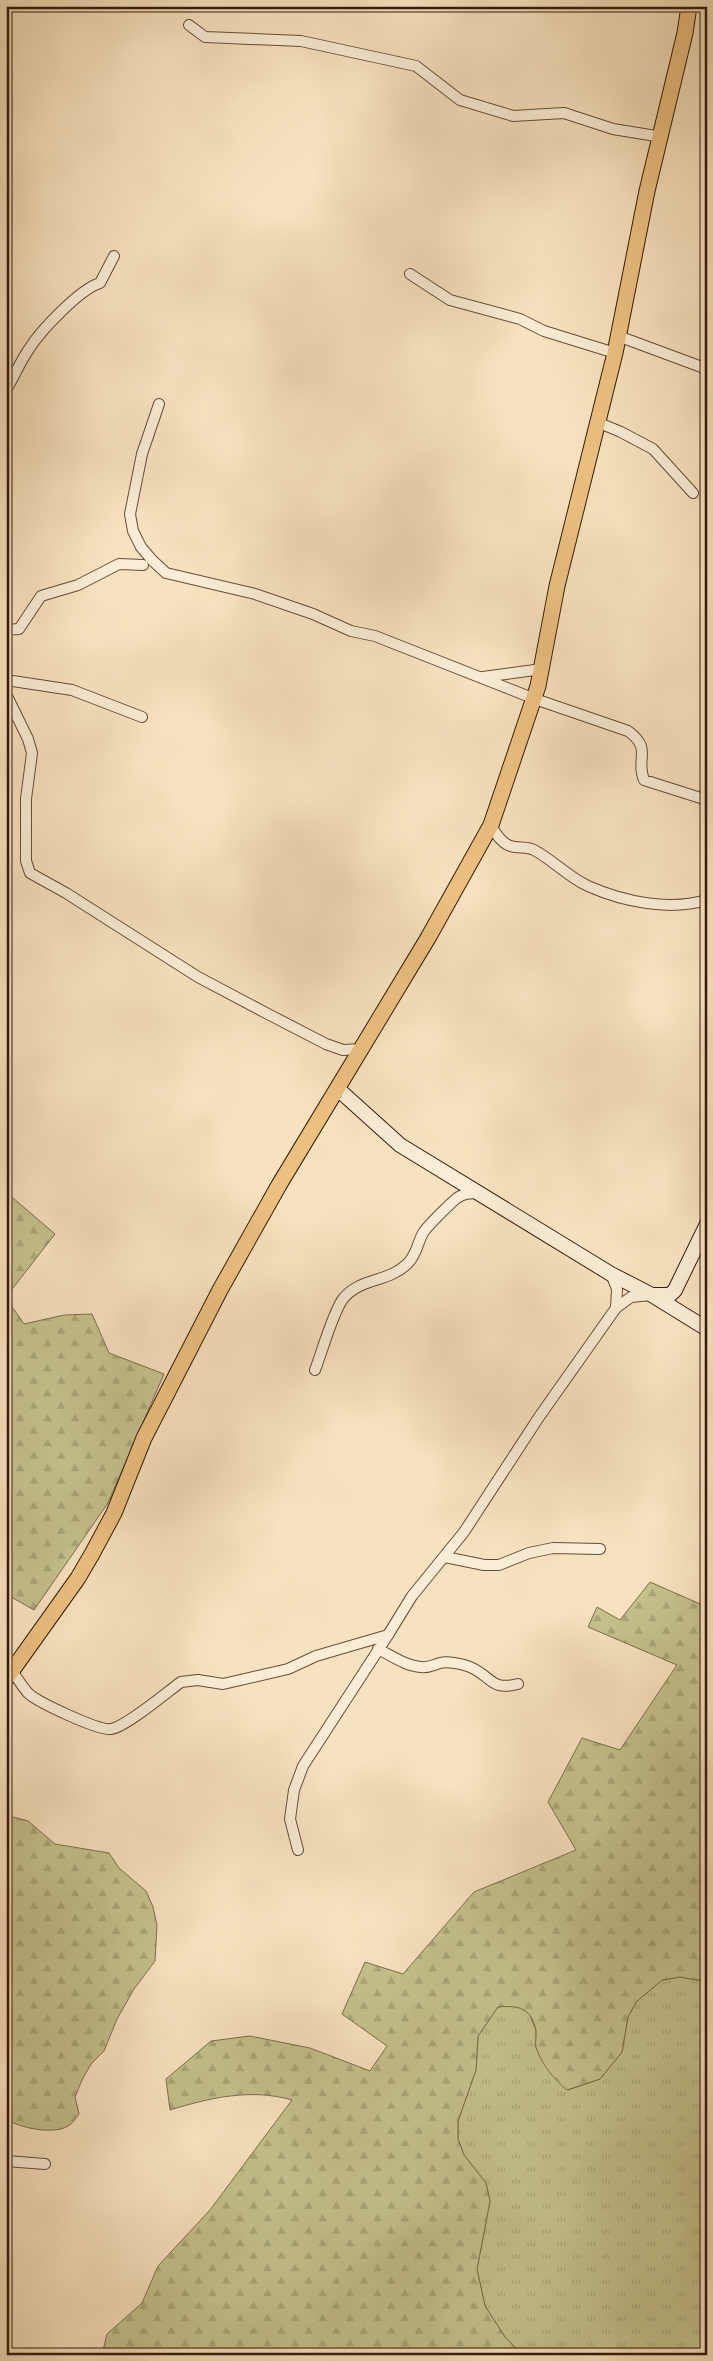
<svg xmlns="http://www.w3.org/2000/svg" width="713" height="2361" font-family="Alegreya,serif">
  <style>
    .grass { fill: url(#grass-tufts); stroke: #7c6e4b }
    .forest { fill: url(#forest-firs); stroke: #7c6e4b }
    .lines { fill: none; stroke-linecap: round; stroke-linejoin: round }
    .street-casing { stroke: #644d36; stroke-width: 12 }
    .secondary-casing { stroke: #331b09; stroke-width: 16 }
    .primary-casing { stroke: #331b09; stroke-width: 17 }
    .street { stroke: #faecd5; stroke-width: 10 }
    .secondary { stroke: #faecd5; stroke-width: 14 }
    .primary { stroke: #ecc180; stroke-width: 15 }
  </style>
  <defs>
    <pattern id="grass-tufts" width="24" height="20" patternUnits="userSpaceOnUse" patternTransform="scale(1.25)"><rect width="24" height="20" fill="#c4c18d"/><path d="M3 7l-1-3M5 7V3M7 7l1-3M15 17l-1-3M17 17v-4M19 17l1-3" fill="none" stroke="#a9a578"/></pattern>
    <pattern id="forest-firs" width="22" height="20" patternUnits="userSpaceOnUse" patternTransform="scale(1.25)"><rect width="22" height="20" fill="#c4c18d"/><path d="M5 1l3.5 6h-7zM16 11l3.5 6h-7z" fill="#a9a578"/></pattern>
  </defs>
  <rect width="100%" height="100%" fill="#f7e2bf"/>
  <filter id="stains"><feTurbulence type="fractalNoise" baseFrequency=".004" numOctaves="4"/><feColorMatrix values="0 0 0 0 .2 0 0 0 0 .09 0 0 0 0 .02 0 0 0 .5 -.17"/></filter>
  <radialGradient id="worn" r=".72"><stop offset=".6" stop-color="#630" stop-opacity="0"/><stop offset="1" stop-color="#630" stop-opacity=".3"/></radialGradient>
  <path class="grass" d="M680 1977 697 1980 707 1978V2355H522L505 2337 485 2306 477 2269 490 2201 486 2183 464 2155 458 2139V2121L476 2070 478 2036 498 2007 515 2005 529 2013 536 2030V2048L568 2090 600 2079 622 2052 628 2017 636 2002 662 1980Z"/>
  <g class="forest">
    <path d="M6 1192 55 1234 6 1297Z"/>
    <path d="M6 1298 24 1324 64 1315 92 1314 109 1353 164 1374 108 1503 34 1610 6 1594Z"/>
    <path d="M650 1582 707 1607V1978L697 1980 680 1977 662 1980 636 2002 628 2017 622 2052 600 2079 567 2090C554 2079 543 2066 537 2050 534 2044 537 2037 536 2030 531 2008 519 2005 498 2007L478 2036 476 2070 458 2121V2139L464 2155 486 2183 490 2201 477 2269 485 2306 505 2337 522 2355H102L107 2334 142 2303 158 2266 210 2210 292 2100C251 2088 209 2098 170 2110L166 2079 211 2041 250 2036 310 2048 370 2071 387 2046 342 2014 365 1962 403 1974 474 1892 576 1850 548 1802 582 1738 620 1750 677 1665 588 1627 597 1607 620 1620Z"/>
    <path d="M6 1815 28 1821 55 1844 109 1853 119 1868 146 1891 153 1907 157 1925 155 1961 134 1989 117 2019 104 2051 91 2064 82 2080 75 2097 79 2114C76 2118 72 2124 68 2126 54 2135 19 2128 6 2119Z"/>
  </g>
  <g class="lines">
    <defs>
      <g id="street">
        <path d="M189 25 205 37 301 41 416 66 460 100 513 116 564 113 613 129 662 137"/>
        <path d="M410 274 450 300 520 319 544 331 615 353"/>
        <path d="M618 336 707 369"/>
        <path d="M6 390C14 377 20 362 29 349 41 330 80 289 100 283L114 256"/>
        <path d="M159 404 142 454 130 514 133 531 141 547 152 560 166 573 255 594 313 614 351 631 375 636 535 699 628 731C653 749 635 759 644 780L707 800"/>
        <path d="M597 422 621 432 653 449 693 493"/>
        <path d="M6 630 19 629 41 596 78 585 119 564 143 565"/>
        <path d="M483 677 542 669"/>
        <path d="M6 680 72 690 142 717"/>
        <path d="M6 694 28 739 32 753 26 799V861L30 873 66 893 198 977 266 1013 326 1044 343 1050 361 1049"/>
        <path d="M491 825C496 835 504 846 515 847 522 848 528 847 534 850 553 860 568 877 588 886 624 902 669 911 707 900"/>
        <path d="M611 1274 617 1289 616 1308"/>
        <path d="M315 1370C322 1352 333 1312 343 1299 360 1277 389 1283 408 1263 417 1254 417 1244 423 1233 427 1226 451 1203 457 1198 464 1193 472 1193 480 1193"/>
        <path d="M445 1557 484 1565H499L529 1553 553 1548 600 1549"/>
        <path d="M378 1649C392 1656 406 1666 421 1667 429 1668 433 1665 440 1663 448 1661 463 1664 470 1667 493 1677 490 1691 518 1684"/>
        <path d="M12 1671C17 1678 22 1686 28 1693 37 1702 99 1731 111 1729 126 1727 167 1692 181 1682L198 1680 223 1684 288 1669 316 1656 388 1635 412 1596 464 1532 539 1417 616 1308 631 1297 651 1295"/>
        <path d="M298 1850 290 1819 294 1790 303 1766 388 1635"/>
        <path d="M6 2161 45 2164"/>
      </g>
      <g id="secondary">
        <path d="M339 1090 400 1145 611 1274 652 1295 707 1329"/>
        <path d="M653 1295H670L675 1290 707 1224"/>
      </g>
      <path id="primary" d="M6 1679 78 1578 92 1554 114 1513 144 1438 220 1290 279 1185 428 938 491 825 538 686 557 586 615 353 647 191 685 33 689 6"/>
    </defs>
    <use href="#street" class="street-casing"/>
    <use href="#secondary" class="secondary-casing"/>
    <use href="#primary" class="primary-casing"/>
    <use href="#street" class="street"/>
    <use href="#secondary" class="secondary"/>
    <use href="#primary" class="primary"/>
  </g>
  <rect width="713" height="2361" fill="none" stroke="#f7e2bf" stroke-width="25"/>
  <rect x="8" y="8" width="698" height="2346" fill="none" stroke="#331b09" stroke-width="2.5"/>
  <rect x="12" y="12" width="688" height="2336" fill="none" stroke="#331b09"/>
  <rect width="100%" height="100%" filter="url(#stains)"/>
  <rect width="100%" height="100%" fill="url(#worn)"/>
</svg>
